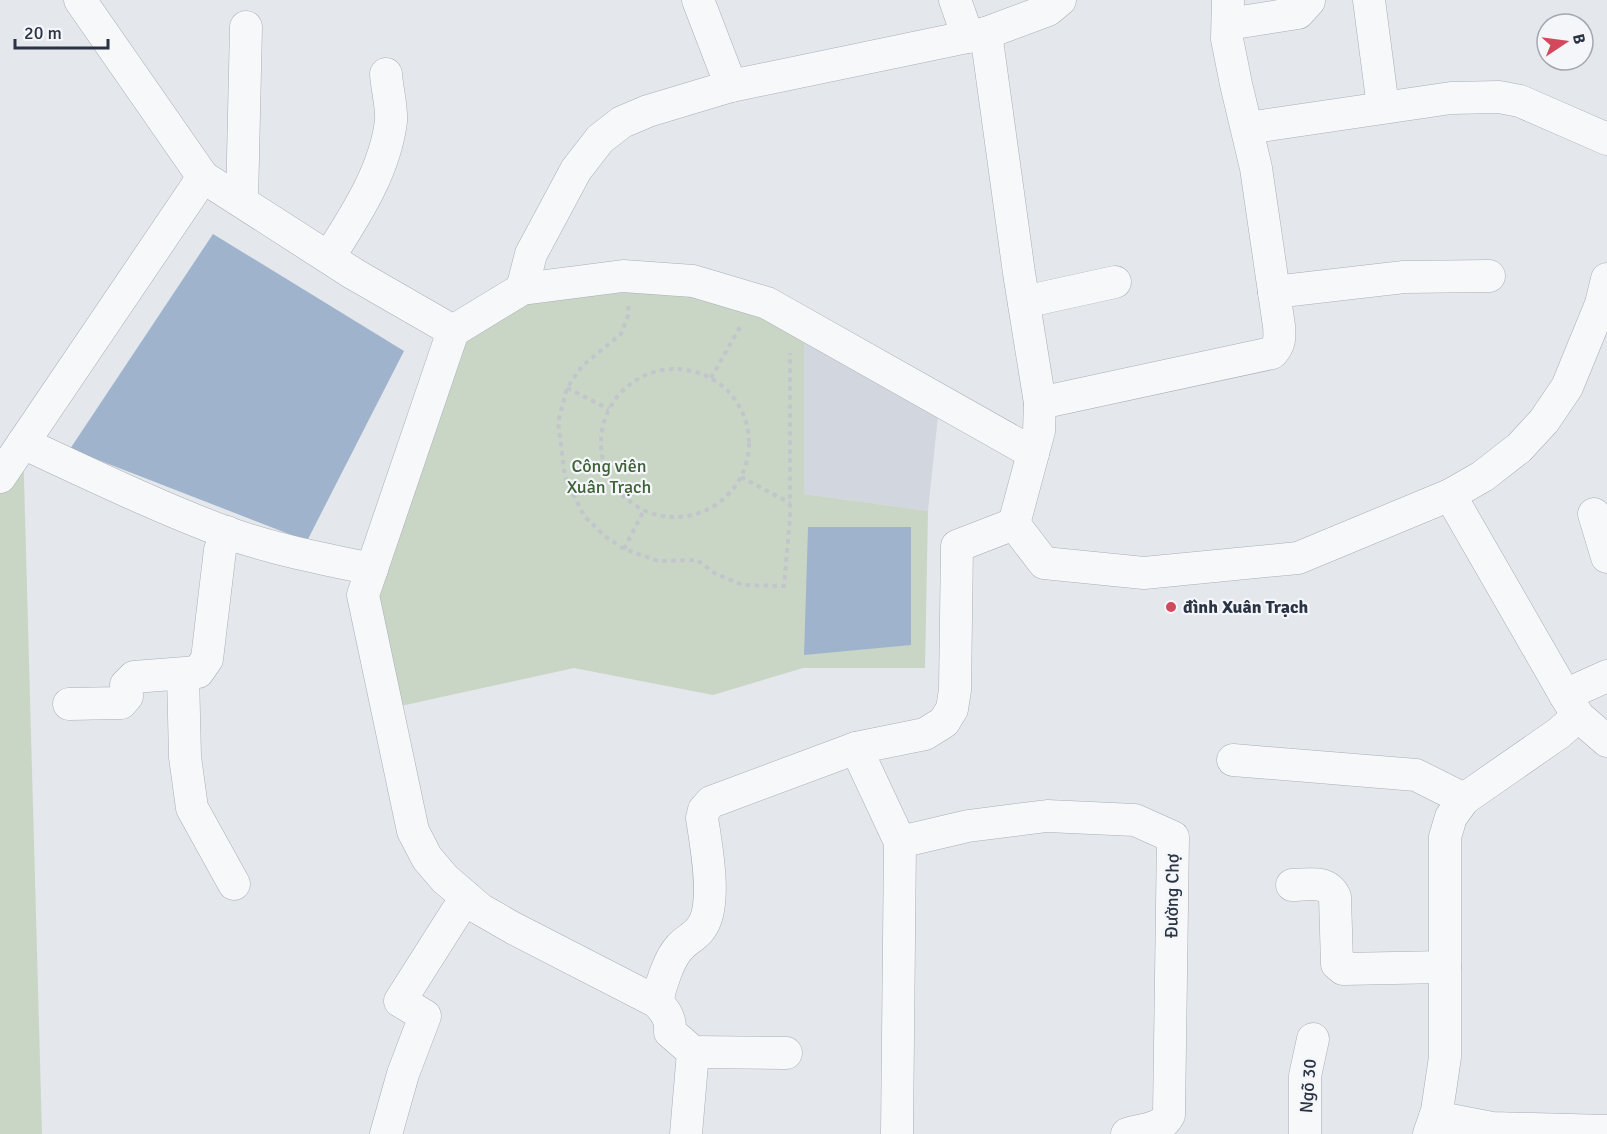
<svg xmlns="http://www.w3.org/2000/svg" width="1607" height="1134" font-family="Signika,sans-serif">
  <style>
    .built { fill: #d2d6de }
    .green { fill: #c9d6c5 }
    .water { fill: #9fb4cc }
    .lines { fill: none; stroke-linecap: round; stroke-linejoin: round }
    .minor-casing { stroke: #a9aeb7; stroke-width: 33 }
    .path { stroke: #c2c5cb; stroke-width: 4; stroke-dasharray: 4.5 4.5; stroke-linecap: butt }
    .minor { stroke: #f7f8fa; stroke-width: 32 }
    .poi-dot { fill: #d1495b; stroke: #f4f6f9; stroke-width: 2 }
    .labels { text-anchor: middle; stroke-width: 4.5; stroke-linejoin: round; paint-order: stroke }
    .park-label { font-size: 18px; fill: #3f6138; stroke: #f4f6f9 }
    .poi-label { font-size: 18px; font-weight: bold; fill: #2b3445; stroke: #f4f6f9; text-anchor: start }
    .street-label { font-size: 18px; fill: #2b3445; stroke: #f4f6f9 }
  </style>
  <rect width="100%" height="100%" fill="#e4e7ec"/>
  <path class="built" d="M804 324 938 416 928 511 804 494Z"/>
  <g class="green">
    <path d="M623 276 804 324V494L928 511 925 668H803L713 695 574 668 387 709 363 596 453 331 522 289Z"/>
    <path d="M23 443 42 1134H0V477Z"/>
  </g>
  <g class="water">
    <path d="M213 234 404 351 307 541 70 449Z"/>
    <path d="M808 527H911V645L804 655Z"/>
  </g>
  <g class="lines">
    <defs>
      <g id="minor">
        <path d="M80 0 203 177 354 274 453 331 522 289 623 276 693 281 767 303 1033 453"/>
        <path d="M698 0 731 86"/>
        <path d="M955 0 968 37"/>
        <path d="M1369 0 1383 107"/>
        <path d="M1228 24 1298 13 1309 1"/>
        <path d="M986 33 1019 273 1040 403 1039 431 1014 524"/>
        <path d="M1247 128 1451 98 1499 97 1520 101 1607 139"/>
        <path d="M242 201 246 27"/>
        <path d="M329 257C355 216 385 171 391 121 392 107 387 89 386 74"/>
        <path d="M522 289 531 254 576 170 600 139 622 122 648 111 731 86 986 33 1048 10 1060 0"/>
        <path d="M1274 292 1404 277 1489 276"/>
        <path d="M1024 302 1115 282"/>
        <path d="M453 331 363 595 413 831 427 858 445 879 480 909 513 928 657 1002C666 1012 671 1019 670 1032L693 1052 686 1134"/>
        <path d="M1040 403 1272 353C1280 344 1280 338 1279 326L1256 168 1236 84 1227 39 1228 0"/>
        <path d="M23 443C90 474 156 506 225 532 272 549 323 559 372 569"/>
        <path d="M0 477 203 177"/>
        <path d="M1450 495 1565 695 1578 716 1607 741"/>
        <path d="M1594 514 1607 557"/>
        <path d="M1014 524 1044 563 1144 573 1298 558 1450 495 1483 476 1519 448 1544 421 1567 387 1601 304 1607 279"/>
        <path d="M183 674 185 757 192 808 234 884"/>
        <path d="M1565 695 1607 676"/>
        <path d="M69 704 121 703 127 696 126 685 134 677 198 672 207 659 220 550 227 532"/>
        <path d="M856 748 900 842 897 1134"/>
        <path d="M1233 760 1416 775 1464 799"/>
        <path d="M900 842 968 826 1047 816 1135 820 1173 837 1169 1115C1162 1130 1141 1129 1127 1134"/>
        <path d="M1292 885C1308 885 1327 879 1335 897L1337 964 1343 969 1445 967"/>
        <path d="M657 1002C660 987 669 958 680 947 686 940 696 936 701 928 718 906 706 845 702 818L704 810 711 802 856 748 925 734 944 722 952 709 955 690 957 546 1014 524"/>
        <path d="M693 1052 786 1053"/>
        <path d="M1435 1117 1492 1128 1607 1131"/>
        <path d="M386 1134 403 1074 425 1016 400 1001 466 897"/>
        <path d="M1305 1134V1076L1313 1039"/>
        <path d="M1429 1134 1437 1111 1445 1057V837L1451 817 1464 799 1559 733 1578 716"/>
      </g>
    </defs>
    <use href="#minor" class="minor-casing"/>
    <g class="path">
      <path d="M628 306 629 313 621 334 582 366 567 388 558 422 565 477 584 516 606 537 624 549 658 561 697 560 716 574 743 585 784 586 790 518V353"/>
      <circle cx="675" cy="443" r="74"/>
      <path d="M711 378 740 327"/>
      <path d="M567 388 609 409"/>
      <path d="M741 477 790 503"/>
      <path d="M624 549 644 510"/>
    </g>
    <use href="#minor" class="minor"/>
  </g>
  <circle class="poi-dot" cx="1171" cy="607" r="6"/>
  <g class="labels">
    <g class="park-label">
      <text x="609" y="472">Công viên<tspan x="609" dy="21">Xuân Trạch</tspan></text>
    </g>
    <g class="poi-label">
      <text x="1183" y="613">đình Xuân Trạch</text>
    </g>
    <g class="street-label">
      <text transform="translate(1172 896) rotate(-89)" y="6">Đường Chợ</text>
      <text transform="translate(1308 1086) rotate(-86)" y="6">Ngõ 30</text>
    </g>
  </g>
  <g transform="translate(1565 42) rotate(77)"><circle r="28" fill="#f4f6f9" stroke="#a4a8b1" stroke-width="1.5"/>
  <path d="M0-4.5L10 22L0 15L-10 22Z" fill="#d1495b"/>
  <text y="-9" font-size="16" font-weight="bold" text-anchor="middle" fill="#2b3445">B</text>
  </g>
  <path d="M15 39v9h93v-9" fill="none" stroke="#2b3445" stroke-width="3"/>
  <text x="24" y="39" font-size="18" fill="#2b3445" stroke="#f4f6f9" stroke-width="4.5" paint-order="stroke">20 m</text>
</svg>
